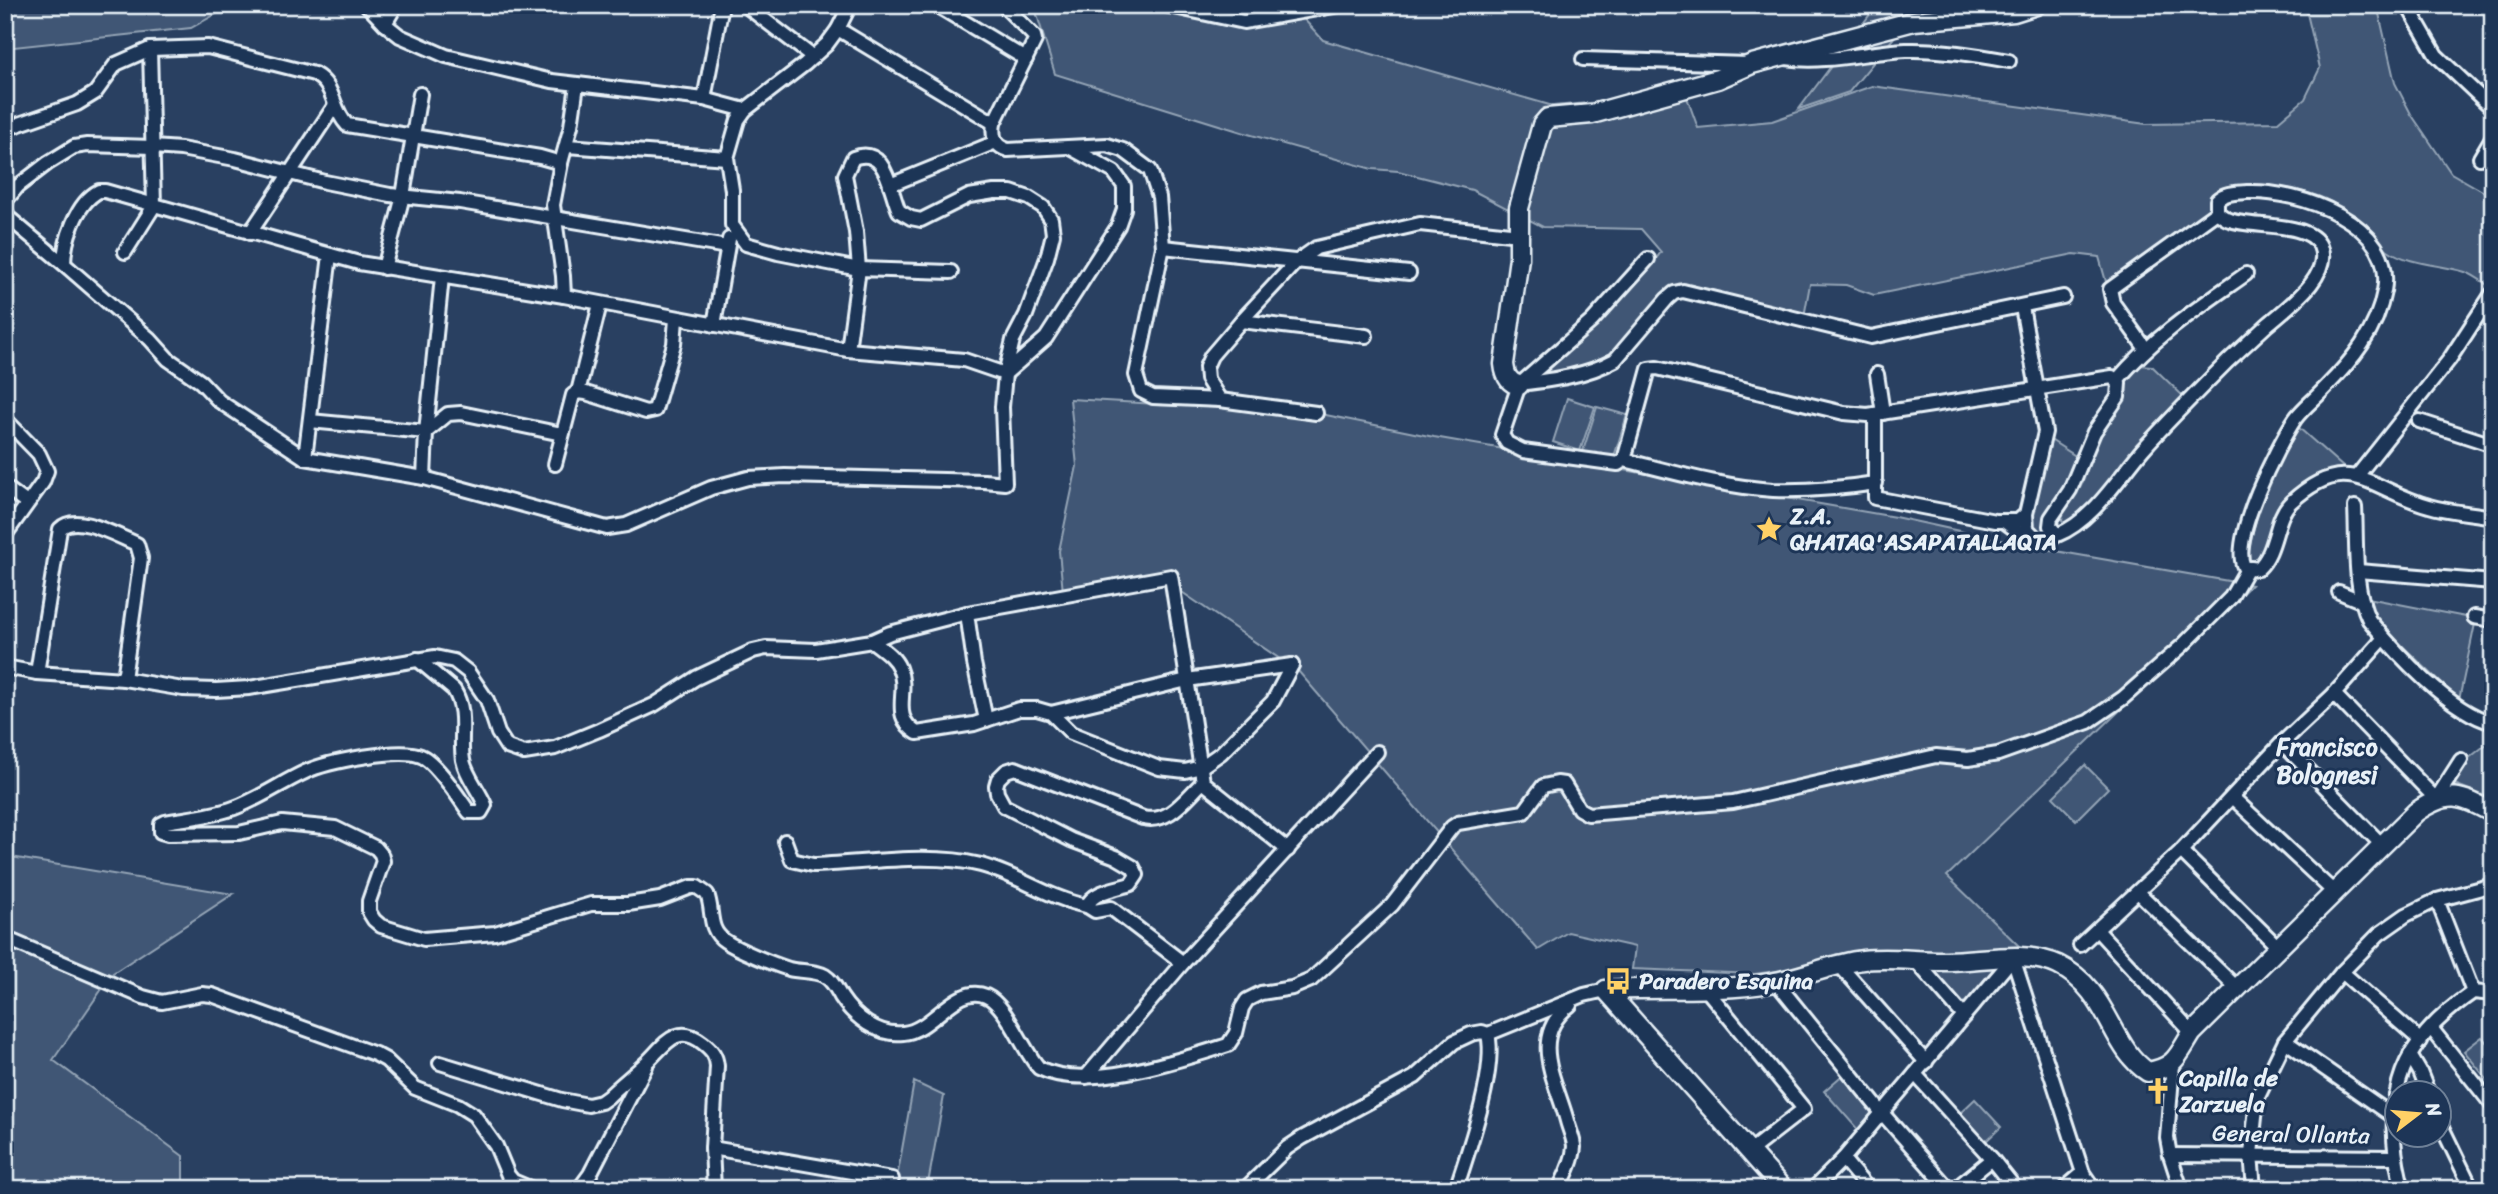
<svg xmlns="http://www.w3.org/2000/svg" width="2498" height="1194" font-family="Sriracha,sans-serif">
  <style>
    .green { fill: #415774; stroke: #94a4b6; stroke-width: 2 }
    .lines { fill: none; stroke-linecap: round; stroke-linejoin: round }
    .street-casing { stroke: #e8f1f8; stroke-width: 18 }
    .secondary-casing { stroke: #e8f1f8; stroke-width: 23 }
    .street { stroke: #1d3557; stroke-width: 12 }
    .secondary { stroke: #1d3557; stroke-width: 18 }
    .labels { text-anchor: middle; stroke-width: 6; stroke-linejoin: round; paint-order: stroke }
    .poi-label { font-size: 23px; font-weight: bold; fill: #e8f1f8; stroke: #1d3557; text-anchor: start }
    .street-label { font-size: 23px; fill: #e8f1f8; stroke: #1d3557 }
    .neighbourhood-label { font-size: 24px; font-weight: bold; fill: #e8f1f8; stroke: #1d3557 }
  </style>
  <rect width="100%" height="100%" fill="#294061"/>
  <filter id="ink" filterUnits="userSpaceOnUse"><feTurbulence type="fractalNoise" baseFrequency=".0143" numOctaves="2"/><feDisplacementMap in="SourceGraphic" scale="14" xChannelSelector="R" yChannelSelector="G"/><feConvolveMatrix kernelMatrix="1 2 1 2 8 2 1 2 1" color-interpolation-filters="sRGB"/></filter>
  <g filter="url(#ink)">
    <g class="green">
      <path d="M5 5H232L191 28 5 48Z"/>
      <path d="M1034 5H1291L1323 40 1553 106 1686 95 1698 128 1772 121 1872 86 2146 124 2278 122 2305 99 2320 68 2305 5H2377L2395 83 2411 114 2451 173 2493 197V289C2484 283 2475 275 2465 272 2443 265 2407 264 2388 250 2372 239 2360 222 2344 210 2314 187 2250 179 2215 192L2210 201V210L2107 285 2099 257 2074 254 1874 295 1846 285 1810 284 1804 317 1684 286 1609 355 1574 369 1542 375 1649 268 1661 252 1641 229 1543 227 1472 190 1398 171 1372 169 1248 134 1055 74Z"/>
      <path d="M1877 5H1921L1849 92 1799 109Z"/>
      <path d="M2138 365 2152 366 2185 398 2080 516 2070 523H2065L2062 520C2062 507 2074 498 2080 488 2087 475 2089 459 2095 446 2106 424 2129 404 2126 378Z"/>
      <path d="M1567 398 1595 407 1580 451 1553 442Z"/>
      <path d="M1070 399 1316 413 1434 437 1895 517 2033 547 2251 585 1947 876 2021 948 1945 954H1837L1796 968 1755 974 1632 969 1635 947 1568 932 1538 950 1299 672 1170 584 1063 592 1059 551 1077 466Z"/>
      <path d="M1597 407 1627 415 1613 460 1583 451Z"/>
      <path d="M2298 427 2344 468 2328 474 2302 489 2260 564 2247 561C2252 525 2274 455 2298 427Z"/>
      <path d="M2049 439 2077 457 2062 492 2048 511 2044 525 2047 540 2034 533 2030 514Z"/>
      <path d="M2368 598 2476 619 2459 700 2369 614 2366 603Z"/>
      <path d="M2493 739V774L2485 796 2457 785 2445 784 2454 770Z"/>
      <path d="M2085 765 2108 788 2076 820 2053 797Z"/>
      <path d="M5 856 233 894 113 973 53 1060 183 1156V1189H5Z"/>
      <path d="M2013 958 1964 1016 1914 959Z"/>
      <path d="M2482 1037 2493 1050V1080L2489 1082 2464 1051Z"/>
      <path d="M1846 1072 1882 1113 1859 1131 1824 1091Z"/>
      <path d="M914 1082 944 1096 927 1189H895Z"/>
      <path d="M1975 1099 2001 1127 1984 1143 1958 1115Z"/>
    </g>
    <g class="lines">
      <defs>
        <g id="street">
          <path d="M367 5 385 24 400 36 446 56 552 81 704 99 745 110"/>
          <path d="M745 5 813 57"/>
          <path d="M850 5 838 29 827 44 805 64 745 110 738 120 727 158 732 190V225L746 244 778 253 859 269 856 232 845 175 853 158C887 145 889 189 899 211L911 218 921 220 969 196 994 192H1011L1029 198 1043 207 1051 219 1053 234 1047 258 1026 315 1013 340 1005 374 1046 338 1118 226 1124 209V186L1114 172 1069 147"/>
          <path d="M936 5 1026 59"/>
          <path d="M1003 5 1034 36 1035 40 994 123C992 136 994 146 1008 150L1107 145 1123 150 1150 170 1159 197 1163 247 1136 375 1141 391 1153 397 1220 400 1316 413"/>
          <path d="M1165 5 1244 22 1340 5"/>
          <path d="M2409 8 2436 55 2493 109"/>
          <path d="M385 24 396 5"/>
          <path d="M838 29 994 123"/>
          <path d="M1786 58C1826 64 1866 52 1906 50 1940 49 1976 55 2009 61"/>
          <path d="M1583 59 1748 64"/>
          <path d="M704 99 722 5"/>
          <path d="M5 129 77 104 95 93 116 64 150 49 208 47 314 74C336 86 331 108 347 125L540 157 561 163"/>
          <path d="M567 146 727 158"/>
          <path d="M2480 158 2493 136"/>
          <path d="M890 185 996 142"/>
          <path d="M99 191H105L359 263 564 296 848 350 964 360 1005 374 1002 407 1005 483 984 481 785 476 748 478 711 488 626 525 607 528 424 478 305 458 219 401 201 382 168 359 150 339 64 264C64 241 76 203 99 191Z"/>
          <path d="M5 205 7 199 18 186 48 163 74 147 87 145 153 147 181 149 235 159 325 182 390 195 460 202 727 247"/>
          <path d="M5 210 9 218 64 264"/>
          <path d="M250 233 335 105"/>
          <path d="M1163 247 1409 273"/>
          <path d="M125 252 154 206 150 49"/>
          <path d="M1648 259 1592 321 1519 385 1502 435 1507 443 1523 451 1618 464 1624 460C1673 472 1723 487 1773 490 1807 491 1843 488 1876 483"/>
          <path d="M384 268 403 196 420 94"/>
          <path d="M564 296 563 276 553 205 561 163 571 126 577 85"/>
          <path d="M1241 321 1366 336"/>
          <path d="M714 325 729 239"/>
          <path d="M2146 349 2113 303 2110 289 2217 212"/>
          <path d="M848 350 859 269 951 272"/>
          <path d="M1877 374 1883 413"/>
          <path d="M2117 380C2156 335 2198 308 2246 274"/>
          <path d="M1519 384C1552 380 1586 376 1615 360L1667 299 1674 293 1683 291 1871 337 2063 297"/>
          <path d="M578 392 600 304"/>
          <path d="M1220 400 1207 379 1206 367 1211 356 1241 321 1296 262 1316 248 1420 224 1519 235"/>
          <path d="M1875 414V498L1995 521H2018L2026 514 2045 432 2022 307"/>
          <path d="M5 419 39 454 47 471 43 482 5 535"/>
          <path d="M310 421 426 432 442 277"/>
          <path d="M2419 421 2493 445"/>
          <path d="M305 458 330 255"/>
          <path d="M1624 460 1649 369 1657 368 1844 413 1868 415 2112 377 2119 383 2118 397 2094 432 2070 490 2051 518 2050 526 2057 535C2093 521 2118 478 2143 449 2170 419 2199 390 2228 361 2241 349 2254 337 2267 325 2286 308 2333 276 2320 246 2310 221 2251 228 2230 220 2225 219 2221 215 2217 212V200C2226 192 2236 193 2247 192 2299 190 2397 223 2384 291 2377 331 2352 361 2324 389 2315 399 2303 408 2295 419 2278 445 2230 539 2244 567L2258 569C2278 550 2274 518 2291 502 2349 449 2370 490 2429 506 2449 512 2472 513 2493 517"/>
          <path d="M555 464 573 395 578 392 586 393 646 412 655 410 674 344 676 319"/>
          <path d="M2357 476 2449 360 2492 294"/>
          <path d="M424 478 426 432 448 414 461 413 562 434"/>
          <path d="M5 487 27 503"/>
          <path d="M2355 507C2357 542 2353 587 2369 620 2397 654 2450 712 2493 723"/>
          <path d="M2005 522 2020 533 2036 538 2027 529 2026 514"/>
          <path d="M2358 571 2493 582"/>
          <path d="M2339 592 2363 602"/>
          <path d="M967 613 974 663 986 720"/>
          <path d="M2474 617 2493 620"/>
          <path d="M872 641C882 649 894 656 899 668 910 694 889 715 917 733L974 724 1019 709H1037L1051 713 1071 733 1159 768 1185 771 1201 767 1221 753 1273 701 1292 665"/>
          <path d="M417 659 454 690C468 713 459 736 463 760 466 776 479 790 485 805L481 812H469C459 798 436 762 421 756 400 747 326 762 305 772 281 783 259 799 234 808 212 816 188 818 165 822L161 824V832L168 834 239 833 282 823 335 828 376 848 381 854 383 861 369 901V912L374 920 381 926 424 939 495 933 591 904H628L660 899 691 887H697L707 894C714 911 707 929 725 941 738 950 773 964 789 969 800 972 815 970 825 976 833 981 837 990 841 997 854 1017 878 1036 903 1033 933 1031 956 983 986 996 1007 1005 1023 1051 1039 1068 1085 1092 1180 1060 1228 1045L1236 1033 1242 1008 1247 1000 1261 993 1292 988 1311 980 1392 905 1452 827 1458 823 1524 812 1543 786 1557 783 1564 784 1579 809 1588 814 1733 802 1936 756 1968 759 1998 754 2088 722 2123 698 2183 645 2231 597 2247 569"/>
          <path d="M5 667 37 673 124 679 183 689 216 690 249 688 435 657 454 661 468 672 487 700 498 733 507 747 524 753 555 748 599 730 654 705 696 678 753 651 766 648 816 650 872 641 890 633 967 613 1171 576 1203 782 1288 850"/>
          <path d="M37 673 60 529C76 512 117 536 137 544L141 558 124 679"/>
          <path d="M2334 694 2436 799 2461 760"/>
          <path d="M1051 713 1187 680 1292 665"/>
          <path d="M2282 743 2382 845"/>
          <path d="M2232 797 2335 893"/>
          <path d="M785 841 792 860 813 865C866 863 931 852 981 865 1018 875 1050 899 1087 906"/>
          <path d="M2181 851 2279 948"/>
          <path d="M2138 892 2237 988"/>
          <path d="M2437 900 2473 992"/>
          <path d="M2097 930 2192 1033"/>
          <path d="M5 938 143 997 162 1002 202 994 212 995 375 1054 386 1060 415 1088 458 1105 474 1115 496 1146 508 1175 513 1181 532 1189"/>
          <path d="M2080 945 2181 851 2282 743 2334 694 2384 638"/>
          <path d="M2013 958 2083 1173 2094 1189"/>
          <path d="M1914 959 1964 1016"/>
          <path d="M1183 963 1111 908 1095 911 1087 906C1093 891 1116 889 1131 884L1137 875 1133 867 1116 857 1071 840 1004 806 997 793 996 786 998 779 1006 771 1015 768 1143 818C1169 824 1185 799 1203 782"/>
          <path d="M1840 966 1926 1062"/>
          <path d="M2342 972 2421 1041"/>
          <path d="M1776 982 1882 1113 1949 1189"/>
          <path d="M1705 988 1804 1109 1750 1151"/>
          <path d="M2431 1028 2493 1106"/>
          <path d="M2285 1041 2393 1116"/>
          <path d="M2410 1055 2420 1072 2428 1092"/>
          <path d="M440 1063 562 1100 588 1105 601 1102 608 1097C621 1084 636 1073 649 1060 666 1043 678 1023 703 1043 712 1050 716 1055 717 1066L712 1148 714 1189"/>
          <path d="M2173 1064 2167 1138 2170 1155 2181 1189"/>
          <path d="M1915 1074 1992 1159 2016 1189"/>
          <path d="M1086 1077 1183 963 1377 752"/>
          <path d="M2397 1092C2404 1049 2438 1016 2473 992L2493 994"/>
          <path d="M2396 1095C2391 1127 2394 1158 2403 1189"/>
          <path d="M2438 1119 2472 1189"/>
          <path d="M712 1148 892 1179"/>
          <path d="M2170 1155 2395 1157"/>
          <path d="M1843 1159 1868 1189"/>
          <path d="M579 1189 590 1174 646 1066"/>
          <path d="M1245 1189 1287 1148 1302 1138 1415 1077 1454 1042 1471 1034 1482 1032 1488 1034 1584 995 1606 990"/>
          <path d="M1456 1189C1468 1152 1497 1070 1488 1034"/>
          <path d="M1559 1189C1565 1176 1573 1162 1574 1147 1574 1139 1569 1129 1567 1121 1556 1080 1528 1037 1570 1005"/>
          <path d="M1813 1189 1843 1159 2013 958"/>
          <path d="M1955 1189 1992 1159"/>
          <path d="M2064 1189 2083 1173"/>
          <path d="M2254 1189 2251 1154 2257 1099 2285 1041 2342 972 2379 934 2406 915 2437 900 2493 885"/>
        </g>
        <g id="secondary">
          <path d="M1519 385C1508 383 1505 374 1504 364L1519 258V208L1542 125 1548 118 1592 114 1718 79 1752 64 1914 21 2014 12 2036 5"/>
          <path d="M1606 990C1660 987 1716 992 1770 983 1801 978 1831 964 1863 960 1889 957 1916 961 1942 961 1978 962 2023 949 2058 965 2110 990 2109 1047 2148 1072 2176 1067 2178 1055 2192 1033L2416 812C2448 790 2460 795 2493 813"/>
          <path d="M1606 990 1783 1189"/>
        </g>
      </defs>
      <use href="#street" class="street-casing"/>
      <use href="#secondary" class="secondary-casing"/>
      <use href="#street" class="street"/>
      <use href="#secondary" class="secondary"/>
    </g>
  </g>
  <defs>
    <symbol id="sight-bare" viewBox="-9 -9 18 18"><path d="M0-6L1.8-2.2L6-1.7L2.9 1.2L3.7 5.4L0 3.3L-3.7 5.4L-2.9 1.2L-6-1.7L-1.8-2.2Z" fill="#ffd166" stroke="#1d3557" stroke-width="2.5" paint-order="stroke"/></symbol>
    <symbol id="bus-bare" viewBox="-9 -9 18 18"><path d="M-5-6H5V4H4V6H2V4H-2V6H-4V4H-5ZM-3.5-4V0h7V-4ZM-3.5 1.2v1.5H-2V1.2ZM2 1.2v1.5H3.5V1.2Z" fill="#ffd166" stroke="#1d3557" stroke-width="2.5" paint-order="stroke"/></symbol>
    <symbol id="church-bare" viewBox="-9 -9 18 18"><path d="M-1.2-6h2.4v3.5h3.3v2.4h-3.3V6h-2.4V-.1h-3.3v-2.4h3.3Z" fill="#ffd166" stroke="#1d3557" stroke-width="2.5" paint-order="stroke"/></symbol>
  </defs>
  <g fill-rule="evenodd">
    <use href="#sight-bare" x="1750" y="510" width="38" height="38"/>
    <use href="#bus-bare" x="1599" y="962" width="38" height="38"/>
    <use href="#church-bare" x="2139" y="1072" width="38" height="38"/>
  </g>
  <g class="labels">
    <g class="poi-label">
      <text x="1790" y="524">Z.A.<tspan x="1790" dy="26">QHATAQ'ASAPATALLAQTA</tspan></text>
      <text x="1639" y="989">Paradero Esquina</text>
      <text x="2179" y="1086">Capilla de<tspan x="2179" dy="26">Zarzuela</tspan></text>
    </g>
    <g class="street-label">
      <text transform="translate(2291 1134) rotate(1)" y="8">General Ollanta</text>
    </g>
    <g class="neighbourhood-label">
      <text x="2327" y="755">Francisco<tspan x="2327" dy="28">Bolognesi</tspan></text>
    </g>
  </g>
  <rect width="2498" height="1194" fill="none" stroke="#1d3557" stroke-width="28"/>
  <rect x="14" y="14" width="2470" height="1166" fill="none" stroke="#e8f1f8" stroke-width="2.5" filter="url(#ink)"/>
  <g transform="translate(2418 1114) rotate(74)"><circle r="33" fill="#1d3557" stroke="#6e8097" stroke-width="2"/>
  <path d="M0-5L12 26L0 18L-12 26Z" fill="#ffd166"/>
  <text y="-10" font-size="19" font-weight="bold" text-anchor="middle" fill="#e8f1f8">N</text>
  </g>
</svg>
